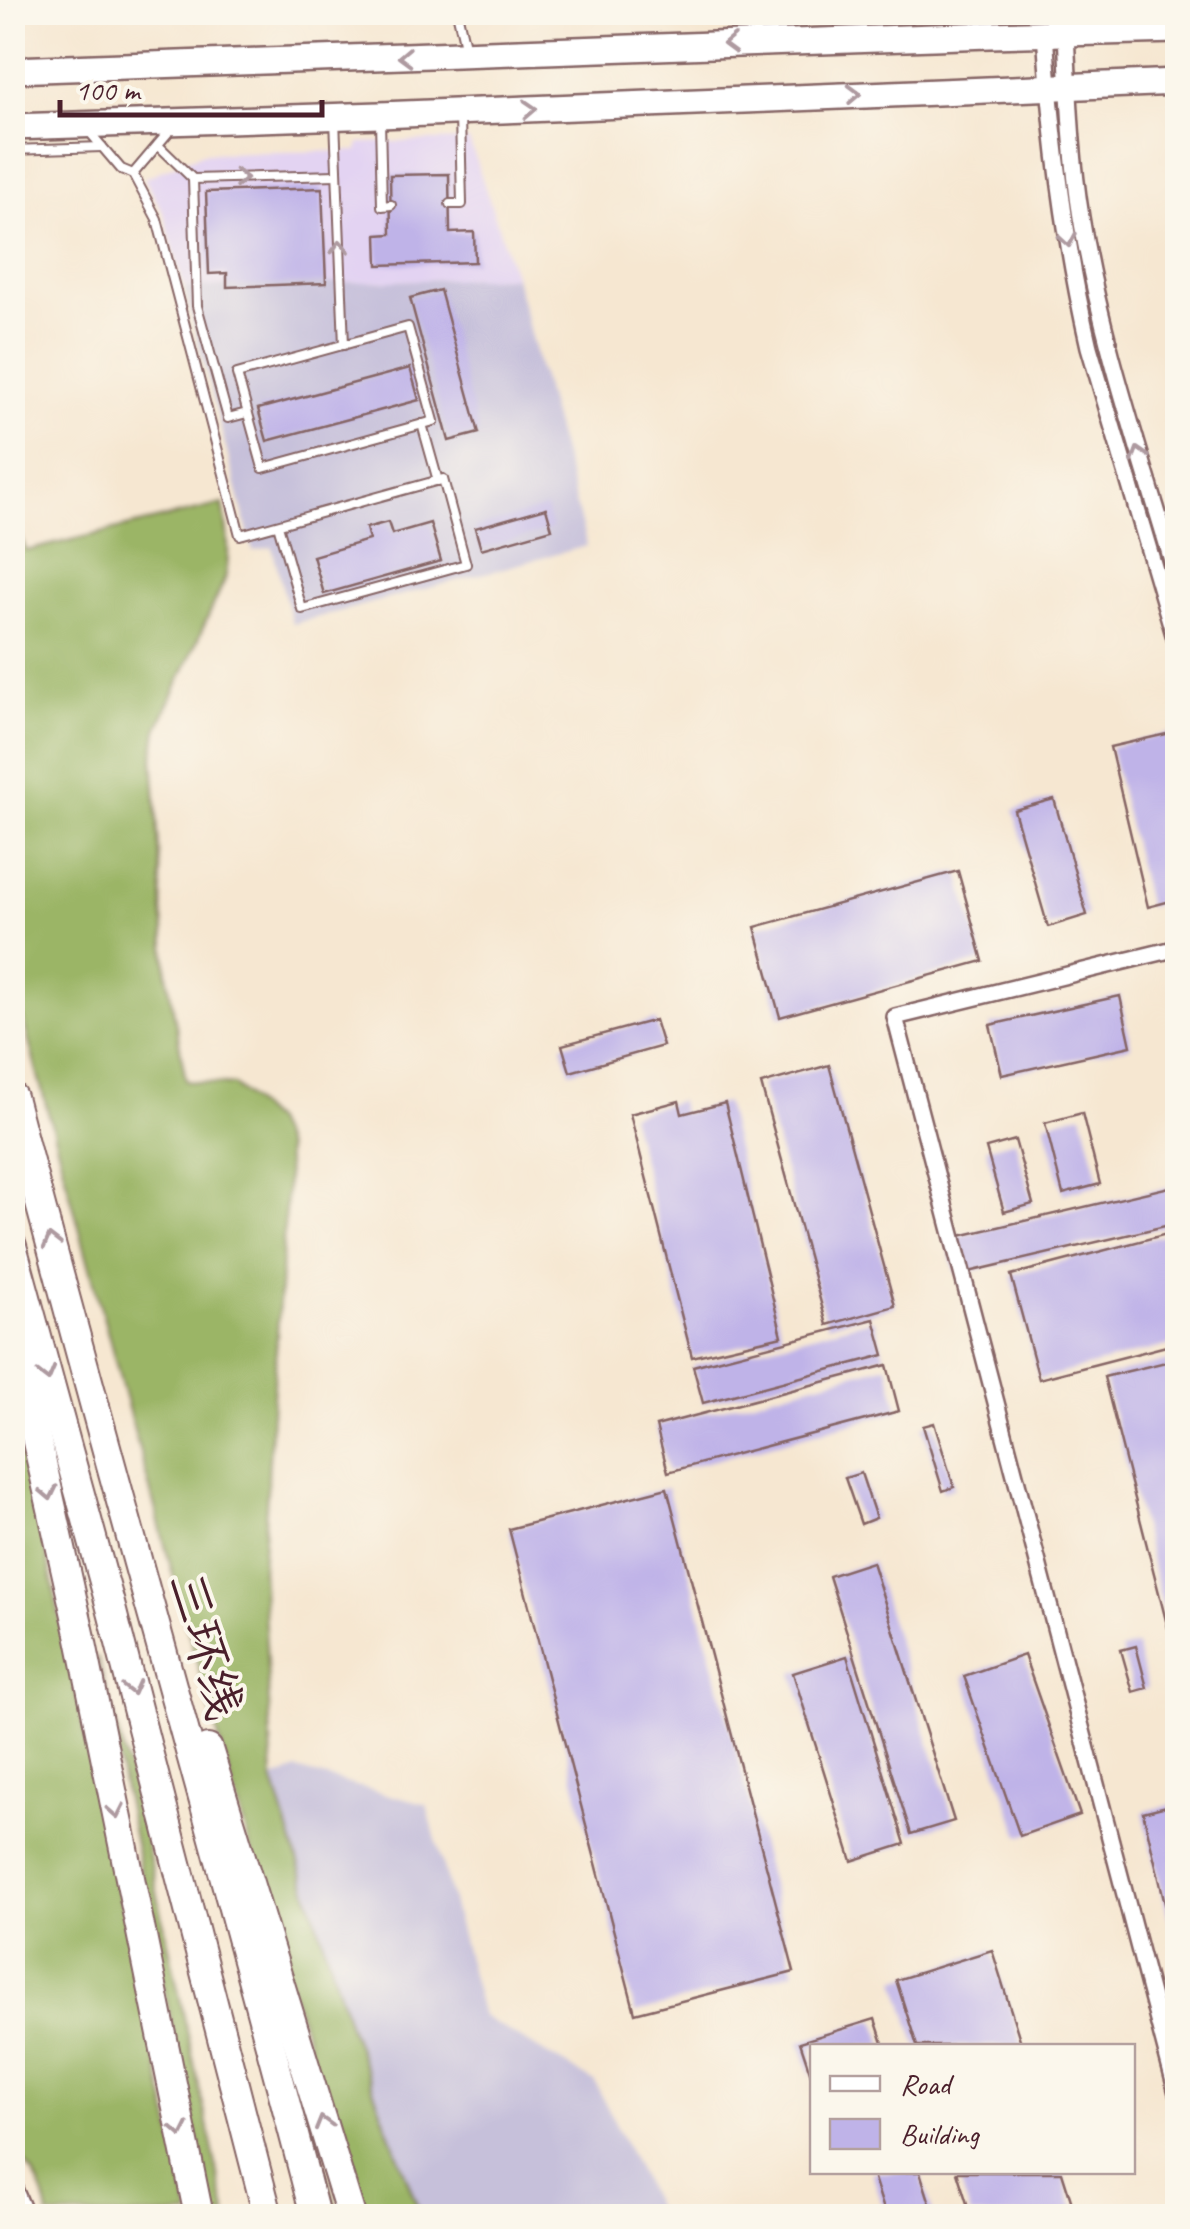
<svg xmlns="http://www.w3.org/2000/svg" width="1190" height="2229" font-family="Caveat,'LXGW WenKai TC',sans-serif">
  <style>
    .built { fill: #e3d3f2 }
    .industrial { fill: #c6c0da }
    .forest { fill: #9bb566; stroke: #726a48; stroke-width: 2.5 }
    .building { fill: #bfb3e8 }
    .lines { fill: none; stroke-linecap: round; stroke-linejoin: round }
    .service-casing { stroke: #866565; stroke-width: 12 }
    .minor-casing { stroke: #866565; stroke-width: 20 }
    .tertiary-casing { stroke: #866565; stroke-width: 25 }
    .primary-casing { stroke: #866565; stroke-width: 30 }
    .trunk-casing { stroke: #866565; stroke-width: 32 }
    .service { stroke: #fff; stroke-width: 8 }
    .minor { stroke: #fff; stroke-width: 15 }
    .tertiary { stroke: #fff; stroke-width: 20 }
    .primary { stroke: #fff; stroke-width: 25 }
    .trunk { stroke: #fff; stroke-width: 28 }
    .oneway { stroke: #ae9aa0 }
    .labels { text-anchor: middle; stroke-width: 8; stroke-linejoin: round; paint-order: stroke }
    .street-label { font-size: 50px; fill: #4a1f2b; stroke: #fbf7ec }
  </style>
  <rect width="100%" height="100%" fill="#fbf7ec"/>
  <filter id="ink" filterUnits="userSpaceOnUse"><feTurbulence type="fractalNoise" baseFrequency=".01" numOctaves="2"/><feDisplacementMap in="SourceGraphic" scale="20" xChannelSelector="R" yChannelSelector="G"/><feConvolveMatrix kernelMatrix="1 2 1 2 8 2 1 2 1" color-interpolation-filters="sRGB"/></filter>
  <filter id="wash" filterUnits="userSpaceOnUse"><feTurbulence type="fractalNoise" baseFrequency=".0048" numOctaves="4" result="noise"/><feDisplacementMap in="SourceGraphic" scale="40" xChannelSelector="R" yChannelSelector="G"/><feGaussianBlur stdDeviation="2.25" result="paint"/><feColorMatrix in="noise" values="0 0 0 0 0 0 0 0 0 0 0 0 0 0 0 0 0 1.4 0 .05"/><feComposite in="paint" operator="in"/></filter>
  <g filter="url(#wash)">
    <rect width="100%" height="100%" fill="#f6e7d1"/>
    <path class="built" d="M469 140 515 277 184 288 164 214 144 178 203 153 358 151 359 143Z"/>
    <g class="industrial">
      <path d="M515 277 587 546 292 624 272 547 253 551 184 288Z"/>
      <path d="M297 1770 427 1805 482 2016 595 2082 660 2216H421L350 2028 273 1779Z"/>
    </g>
    <g class="forest">
      <path d="M223 504C227 530 231 553 225 579L157 730 153 757 167 975 186 1081 234 1085 273 1122 285 1148 287 1179 262 1569 273 1779 350 2028 421 2216H361L294 1998 195 1656 13 983 12 510 26 551Z"/>
      <path d="M12 1391 104 1826 191 2216H48C44 2188 34 2170 13 2151Z"/>
      <path d="M97 1656 140 1813 227 2216H210Z"/>
      <path d="M272 1997 339 2216H324Z"/>
    </g>
    <g id="blocks">
      <g class="building">
        <path d="M449 174 450 233 474 232 475 262 378 265 377 235 391 234 390 175Z"/>
        <path d="M322 188 326 283 227 287V273L209 274 206 192Z"/>
        <path d="M440 290 479 433 449 441 410 298Z"/>
        <path d="M410 368 419 400 267 441 258 409Z"/>
        <path d="M546 508 552 529 481 549 475 528Z"/>
        <path d="M388 522 392 534 430 523 441 561 324 594 313 556 369 540 366 528Z"/>
        <path d="M1175 732 1178 744V899L1148 907 1110 747Z"/>
        <path d="M1054 799 1087 915 1048 927 1014 810Z"/>
        <path d="M958 871 983 961 780 1017 755 927Z"/>
        <path d="M1120 996 1131 1046 1002 1075 990 1025Z"/>
        <path d="M655 1020 663 1046 570 1072 562 1045Z"/>
        <path d="M829 1065 895 1306 827 1325 761 1084Z"/>
        <path d="M679 1101 682 1114 725 1103 782 1336 692 1357 630 1114Z"/>
        <path d="M1082 1113 1100 1184 1063 1194 1045 1123Z"/>
        <path d="M1015 1140 1033 1204 1004 1212 986 1148Z"/>
        <path d="M1178 1185V1223L956 1275 947 1239Z"/>
        <path d="M1178 1231V1343L1039 1379 1011 1275Z"/>
        <path d="M874 1319 884 1355 703 1403 693 1366Z"/>
        <path d="M1178 1359V1660H1176L1104 1377Z"/>
        <path d="M887 1365 899 1411 668 1472 656 1426Z"/>
        <path d="M934 1423 954 1487 943 1491 923 1426Z"/>
        <path d="M861 1473 876 1518 861 1524 845 1478Z"/>
        <path d="M667 1488 794 1972 635 2013 509 1529Z"/>
        <path d="M872 1562 954 1821 911 1834 829 1576Z"/>
        <path d="M1136 1646 1147 1688 1133 1692 1121 1650Z"/>
        <path d="M1024 1655 1080 1815 1020 1836 964 1676Z"/>
        <path d="M847 1656 905 1844 852 1861 793 1673Z"/>
        <path d="M1178 1803V1949H1176L1143 1812Z"/>
        <path d="M992 1950 1022 2046H917L896 1980Z"/>
        <path d="M875 2019 884 2046H812V2078L800 2042Z"/>
        <path d="M872 2172H920L934 2216H886Z"/>
        <path d="M957 2172H1062L1076 2216H971Z"/>
      </g>
    </g>
  </g>
  <g filter="url(#ink)">
    <use href="#blocks" fill-opacity="0" stroke="#866565" stroke-width="2.5"/>
    <g class="lines">
      <defs>
        <g id="service">
          <path d="M457 12 466 50"/>
          <path d="M335 119 344 345"/>
          <path d="M380 120 382 206 391 205"/>
          <path d="M87 129 121 169 133 174 157 219 240 535 443 479 466 564 302 609 278 525"/>
          <path d="M158 145 193 179 337 175"/>
          <path d="M12 150 102 147"/>
          <path d="M133 174 172 128"/>
          <path d="M193 179 197 306 228 418 247 413"/>
          <path d="M450 204H462L460 115"/>
          <path d="M408 327 434 421 263 468 237 374Z"/>
          <path d="M422 424 438 481"/>
        </g>
        <g id="minor">
          <path d="M1045 33C1052 139 1065 244 1089 347L1178 648"/>
          <path d="M1066 33C1069 94 1071 156 1081 217 1101 341 1143 460 1178 581"/>
          <path d="M1178 948 895 1017 1178 2097"/>
        </g>
        <path id="tertiary" d="M12 2190 23 2216"/>
        <g id="primary">
          <path d="M12 70 990 35 1178 30"/>
          <path d="M12 127 380 115 1178 82"/>
        </g>
        <g id="trunk">
          <path d="M12 1097C109 1471 219 1842 315 2216"/>
          <path d="M12 1246 109 1600 268 2216"/>
          <path d="M12 1330 81 1638 199 2216"/>
          <path d="M208 1749 351 2216"/>
        </g>
      </defs>
      <use href="#service" class="service-casing"/>
      <use href="#minor" class="minor-casing"/>
      <use href="#tertiary" class="tertiary-casing"/>
      <use href="#primary" class="primary-casing"/>
      <use href="#trunk" class="trunk-casing"/>
      <use href="#service" class="service"/>
      <use href="#minor" class="minor"/>
      <use href="#tertiary" class="tertiary"/>
      <use href="#primary" class="primary"/>
      <use href="#trunk" class="trunk"/>
    </g>
    <defs><path id="oneway-chevron" d="M-2-3.5L2.5 0L-2 3.5" fill="none" stroke-width="1.6" stroke-linecap="round" stroke-linejoin="round" transform="scale(2.5)"/></defs>
    <g class="oneway">
      <use href="#oneway-chevron" transform="translate(730 44) rotate(178)"/>
      <use href="#oneway-chevron" transform="translate(405 57) rotate(178)"/>
      <use href="#oneway-chevron" transform="translate(854 94) rotate(-2)"/>
      <use href="#oneway-chevron" transform="translate(530 109) rotate(-3)"/>
      <use href="#oneway-chevron" transform="translate(241 178) rotate(-2)"/>
      <use href="#oneway-chevron" transform="translate(1068 240) rotate(80)"/>
      <use href="#oneway-chevron" transform="translate(340 247) rotate(-92)"/>
      <use href="#oneway-chevron" transform="translate(1139 454) rotate(-107)"/>
      <use href="#oneway-chevron" transform="translate(51 1241) rotate(-105)"/>
      <use href="#oneway-chevron" transform="translate(47 1374) rotate(75)"/>
      <use href="#oneway-chevron" transform="translate(49 1493) rotate(78)"/>
      <use href="#oneway-chevron" transform="translate(132 1688) rotate(76)"/>
      <use href="#oneway-chevron" transform="translate(116 1811) rotate(79)"/>
      <use href="#oneway-chevron" transform="translate(323 2123) rotate(-106)"/>
      <use href="#oneway-chevron" transform="translate(180 2130) rotate(79)"/>
    </g>
  </g>
  <g class="labels">
    <g class="street-label">
      <text transform="translate(207 1645) rotate(74)" y="18">三环线</text>
    </g>
  </g>
  <rect width="1190" height="2229" fill="none" stroke="#fbf7ec" stroke-width="50"/>
  <rect x="810" y="2044" width="325" height="130" fill="#fbf7ec" stroke="#b4a19f" stroke-width="2.5"/>
  <rect x="830" y="2076" width="50" height="15" fill="#ffffff" stroke="#b4a19f" stroke-width="2.5"/>
  <text x="900" y="2094" font-size="30" fill="#4a1f2b">Road</text>
  <rect x="830" y="2119" width="50" height="30" fill="#bfb3e8" stroke="#b4a19f" stroke-width="2.5"/>
  <text x="900" y="2144" font-size="30" fill="#4a1f2b">Building</text>
  <path d="M60 100v15h262v-15" fill="none" stroke="#4a1f2b" stroke-width="5"/>
  <text x="75" y="100" font-size="30" fill="#4a1f2b" stroke="#fbf7ec" stroke-width="8" paint-order="stroke">100 m</text>
</svg>
